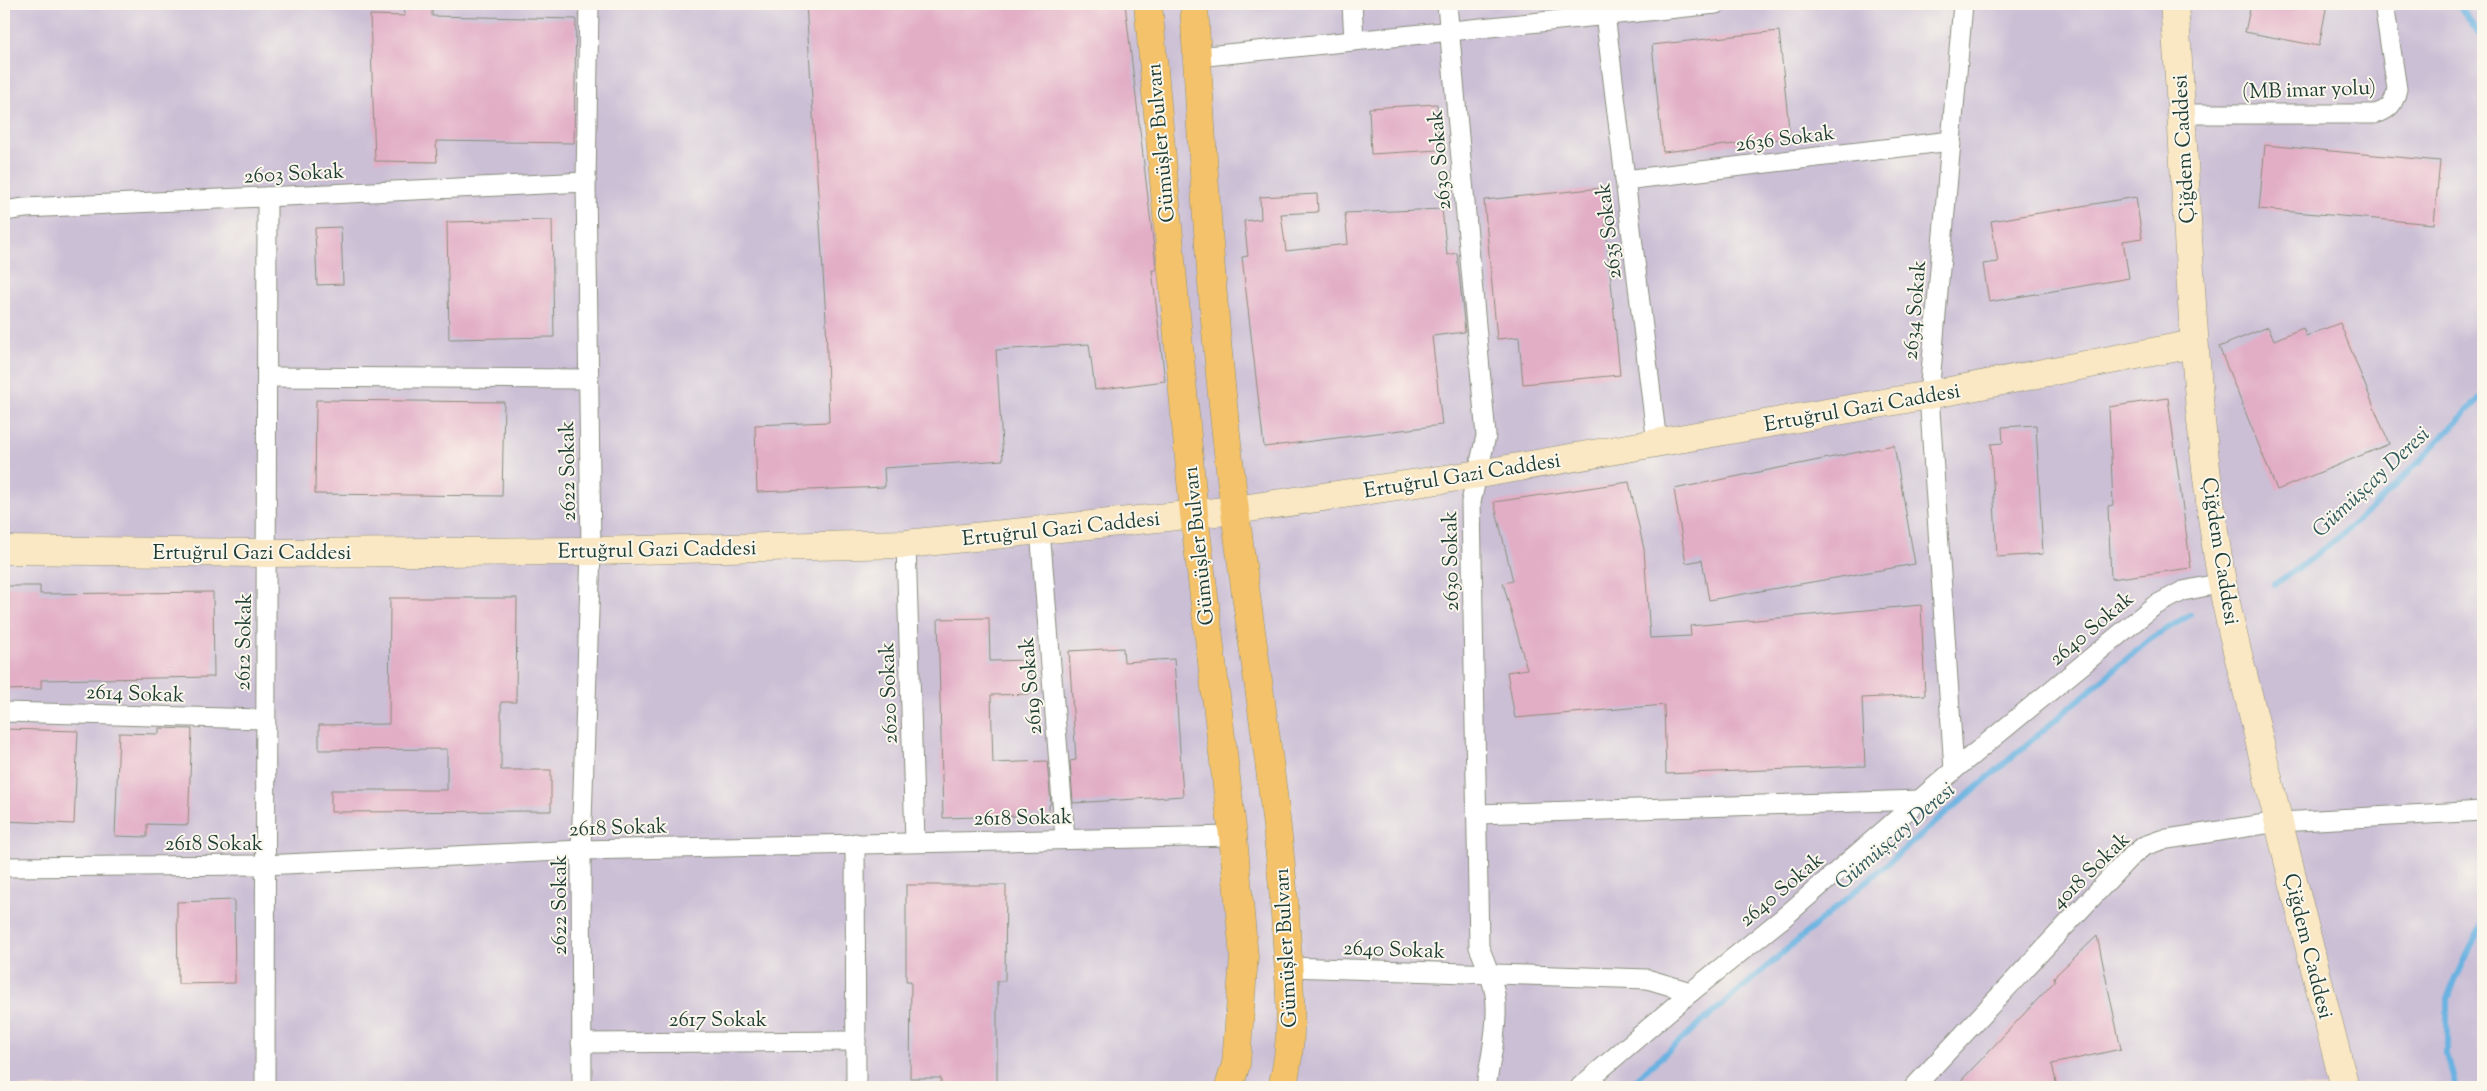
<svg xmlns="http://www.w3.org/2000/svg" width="2487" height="1091" font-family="'Sorts Mill Goudy',serif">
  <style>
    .industrial { fill: #cbbfd5 }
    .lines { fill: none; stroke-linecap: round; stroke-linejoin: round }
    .stream { stroke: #69b2e1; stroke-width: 6 }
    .building { fill: #e2aec6 }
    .street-casing { stroke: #8a8e7e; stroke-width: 21 }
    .secondary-casing { stroke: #8a8e7e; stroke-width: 29 }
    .primary-casing { stroke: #8a8e7e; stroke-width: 29 }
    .street { stroke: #fff; stroke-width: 19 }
    .secondary { stroke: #fae7c3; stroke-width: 28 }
    .primary { stroke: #f3c26a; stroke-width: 28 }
    .labels { text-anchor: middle; stroke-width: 4; stroke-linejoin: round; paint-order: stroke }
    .street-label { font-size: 21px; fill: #1f3d34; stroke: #fbf7ec }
    .water-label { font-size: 22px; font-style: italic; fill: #325a5f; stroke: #fbf7ec }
  </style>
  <rect width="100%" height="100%" fill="#fbf7ec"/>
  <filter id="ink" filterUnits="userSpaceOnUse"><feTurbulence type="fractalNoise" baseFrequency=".02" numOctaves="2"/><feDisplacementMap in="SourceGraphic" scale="10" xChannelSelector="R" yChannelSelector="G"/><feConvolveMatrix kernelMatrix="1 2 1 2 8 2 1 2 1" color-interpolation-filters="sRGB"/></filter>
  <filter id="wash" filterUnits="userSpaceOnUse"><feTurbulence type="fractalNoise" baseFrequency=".0096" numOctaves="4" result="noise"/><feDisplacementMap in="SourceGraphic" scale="20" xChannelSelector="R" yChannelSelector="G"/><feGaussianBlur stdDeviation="1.12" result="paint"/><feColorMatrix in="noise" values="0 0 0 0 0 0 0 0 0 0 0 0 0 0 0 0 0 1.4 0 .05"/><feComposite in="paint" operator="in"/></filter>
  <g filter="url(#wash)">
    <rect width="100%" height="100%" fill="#f6e0c7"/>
    <rect class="industrial" x="4" y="4" width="2479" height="1083"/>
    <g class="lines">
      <g class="stream">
        <path d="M2458 4 2483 39"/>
        <path d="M2274 584C2355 535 2417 462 2483 395"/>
        <path d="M1626 1087 2150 639 2190 615"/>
        <path d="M2456 1087 2447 1055V998L2483 921"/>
      </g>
    </g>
    <g id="blocks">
      <g class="building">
        <path d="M404 4H432V16L576 19 574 143 436 141 437 162 375 161 370 15 405 16Z"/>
        <path d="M806 4H1125L1155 257 1156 270H1152L1165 381 1095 390 1089 344 996 350 1003 460 884 468 885 487 757 492 755 425 829 422 826 319Z"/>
        <path d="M2251 4H2327L2319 46 2245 32Z"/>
        <path d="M1779 31 1790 138 1663 152 1652 45Z"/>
        <path d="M1437 104 1439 150 1371 154 1369 108Z"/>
        <path d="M2265 145 2440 161 2434 224 2259 209Z"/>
        <path d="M1602 188 1620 375 1523 384 1519 337 1497 339 1484 200Z"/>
        <path d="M1317 194 1318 212 1281 214 1286 251 1348 244 1345 213 1442 209 1447 255 1457 253 1465 332 1432 336 1442 425 1264 447 1242 257 1248 256 1244 221 1261 219 1260 197Z"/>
        <path d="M2136 197 2142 238 2123 241 2129 278 1989 302 1983 264 1998 262 1991 221Z"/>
        <path d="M552 220 554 337 449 339 447 222Z"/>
        <path d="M341 227 343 284 317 285 315 228Z"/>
        <path d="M2340 323 2389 444 2277 490 2219 347 2268 327 2274 340 2303 328 2306 336Z"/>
        <path d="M2168 398 2191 568 2111 579 2108 506 2113 505 2109 407Z"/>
        <path d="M316 400 504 402 502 496 315 494Z"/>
        <path d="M2036 425 2043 554 1997 557 1991 444 2003 443 2002 427Z"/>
        <path d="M1894 445 1915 564 1709 600 1702 560 1686 563 1674 489Z"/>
        <path d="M1629 482 1644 549 1650 638 1691 636 1690 626 1921 605 1925 695 1862 698 1865 766 1666 774 1664 705 1515 718 1507 672 1527 669 1503 583 1513 581 1494 502Z"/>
        <path d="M4 586H40V594L213 592 214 677 41 680V689L4 690Z"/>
        <path d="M390 598H517L516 702H501V770H551V811L331 812V790H447V749L319 750V725L389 724Z"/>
        <path d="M989 618 990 661 1030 660 1031 694 991 695 993 763 1047 761 1051 804 1049 805V815L943 818 938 619Z"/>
        <path d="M1123 648 1124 662 1174 659 1183 796 1073 803 1070 761 1076 760 1069 651Z"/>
        <path d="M159 728 192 729 188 825 147 824V837L115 836 119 733 159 734Z"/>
        <path d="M4 729 78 731 74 824 4 821Z"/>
        <path d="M906 885H1006L1005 981H997V1087H941V1078H910L911 981H906Z"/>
        <path d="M234 900 235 983 178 984 177 902Z"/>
        <path d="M2097 936 2121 1049 2052 1064 2057 1087H1955L2055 981 2054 977Z"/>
      </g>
    </g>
  </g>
  <g filter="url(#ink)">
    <use href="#blocks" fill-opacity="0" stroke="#8a8e7e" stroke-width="1"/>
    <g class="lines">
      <defs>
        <g id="street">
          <path d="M1352 4 1354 40"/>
          <path d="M1447 4 1486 436 1471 502 1479 947C1486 965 1496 986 1496 1006 1497 1033 1490 1061 1486 1087"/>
          <path d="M1605 14 1657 443"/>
          <path d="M1197 57 1716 4"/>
          <path d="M2182 114H2375C2389 110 2394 104 2397 89L2384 4"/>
          <path d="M1625 180 1951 141"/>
          <path d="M4 211 25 208 586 182"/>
          <path d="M267 377 588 379"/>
          <path d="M1040 530 1065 838"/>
          <path d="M906 544 915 841"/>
          <path d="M4 712 264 719"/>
          <path d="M1954 770 1929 395 1963 4"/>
          <path d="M1477 814 1920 800"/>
          <path d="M855 843 856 1087"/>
          <path d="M4 867 264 865 581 850 1233 836"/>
          <path d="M1289 967 1647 979 1691 992 1783 918 1954 770 2154 606 2183 591 2222 583"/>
          <path d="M581 1043 856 1041"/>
          <path d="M265 1087 267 197"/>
          <path d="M582 1087 581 850 591 551 586 182 589 4"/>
          <path d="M1580 1087 1691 992"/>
          <path d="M1914 1087 2128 859 2144 846 2161 840 2278 822 2483 811"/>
        </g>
        <g id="secondary">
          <path d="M2174 4C2189 196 2189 391 2222 582 2230 629 2244 676 2255 722 2283 844 2314 966 2345 1087"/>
          <path d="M4 550 267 553 591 551 906 544 1235 510 1479 474 1929 395 2194 344"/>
        </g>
        <g id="primary">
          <path d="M1148 4 1194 514 1233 836 1244 957 1236 1064 1229 1087"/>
          <path d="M1194 4C1203 173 1214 343 1235 511 1252 651 1277 789 1286 929 1289 981 1296 1037 1282 1087"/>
        </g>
      </defs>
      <use href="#street" class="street-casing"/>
      <use href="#secondary" class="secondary-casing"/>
      <use href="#primary" class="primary-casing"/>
      <use href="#street" class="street"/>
      <use href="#secondary" class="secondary"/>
      <use href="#primary" class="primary"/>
    </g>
  </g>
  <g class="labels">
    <g class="street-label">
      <text transform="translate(2309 89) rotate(-2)" y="7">(MB imar yolu)</text>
      <text transform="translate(1785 138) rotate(-7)" y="7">2636 Sokak</text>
      <text transform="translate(1160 143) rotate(-95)" y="7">Gümüşler Bulvarı</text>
      <text transform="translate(2183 149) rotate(-93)" y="7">Çiğdem Caddesi</text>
      <text transform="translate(1439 160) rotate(-95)" y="7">2630 Sokak</text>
      <text transform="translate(294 173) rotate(-3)" y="7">2603 Sokak</text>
      <text transform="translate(1608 231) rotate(-97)" y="7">2635 Sokak</text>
      <text transform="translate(1914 310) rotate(-85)" y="7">2634 Sokak</text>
      <text transform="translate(1862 407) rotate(-10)" y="7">Ertuğrul Gazi Caddesi</text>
      <text transform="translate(567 471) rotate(-91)" y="7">2622 Sokak</text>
      <text transform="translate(1462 475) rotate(-9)" y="7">Ertuğrul Gazi Caddesi</text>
      <text transform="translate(1061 528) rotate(-6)" y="7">Ertuğrul Gazi Caddesi</text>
      <text transform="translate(1198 546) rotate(-96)" y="7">Gümüşler Bulvarı</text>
      <text transform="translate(657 549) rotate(-1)" y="7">Ertuğrul Gazi Caddesi</text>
      <text transform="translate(2221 551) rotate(81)" y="7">Çiğdem Caddesi</text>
      <text x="252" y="559">Ertuğrul Gazi Caddesi</text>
      <text transform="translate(1450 561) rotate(-91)" y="7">2630 Sokak</text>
      <text transform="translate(2091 628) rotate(-40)" y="7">2640 Sokak</text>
      <text transform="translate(243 642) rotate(-89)" y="7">2612 Sokak</text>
      <text transform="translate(1030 686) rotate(-95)" y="7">2619 Sokak</text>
      <text transform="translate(135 693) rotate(2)" y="7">2614 Sokak</text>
      <text transform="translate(888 693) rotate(-92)" y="7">2620 Sokak</text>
      <text transform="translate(1023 817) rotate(-1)" y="7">2618 Sokak</text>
      <text transform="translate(618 827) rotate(-2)" y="7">2618 Sokak</text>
      <text x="214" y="850">2618 Sokak</text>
      <text transform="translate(2090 870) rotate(-44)" y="7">4018 Sokak</text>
      <text transform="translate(1781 889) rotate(-40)" y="7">2640 Sokak</text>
      <text transform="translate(559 905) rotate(-90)" y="7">2622 Sokak</text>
      <text transform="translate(2309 946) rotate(76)" y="7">Çiğdem Caddesi</text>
      <text transform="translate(1285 948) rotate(-93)" y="7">Gümüşler Bulvarı</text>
      <text transform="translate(1394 949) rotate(2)" y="7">2640 Sokak</text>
      <text x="718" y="1026">2617 Sokak</text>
    </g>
    <g class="water-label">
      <text transform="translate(2370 481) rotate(-43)" y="8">Gümüşçay Deresi</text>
      <text transform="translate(1894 835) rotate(-41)" y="8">Gümüşçay Deresi</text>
    </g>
  </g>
  <rect width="2487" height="1091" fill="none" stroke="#fbf7ec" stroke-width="20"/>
</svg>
